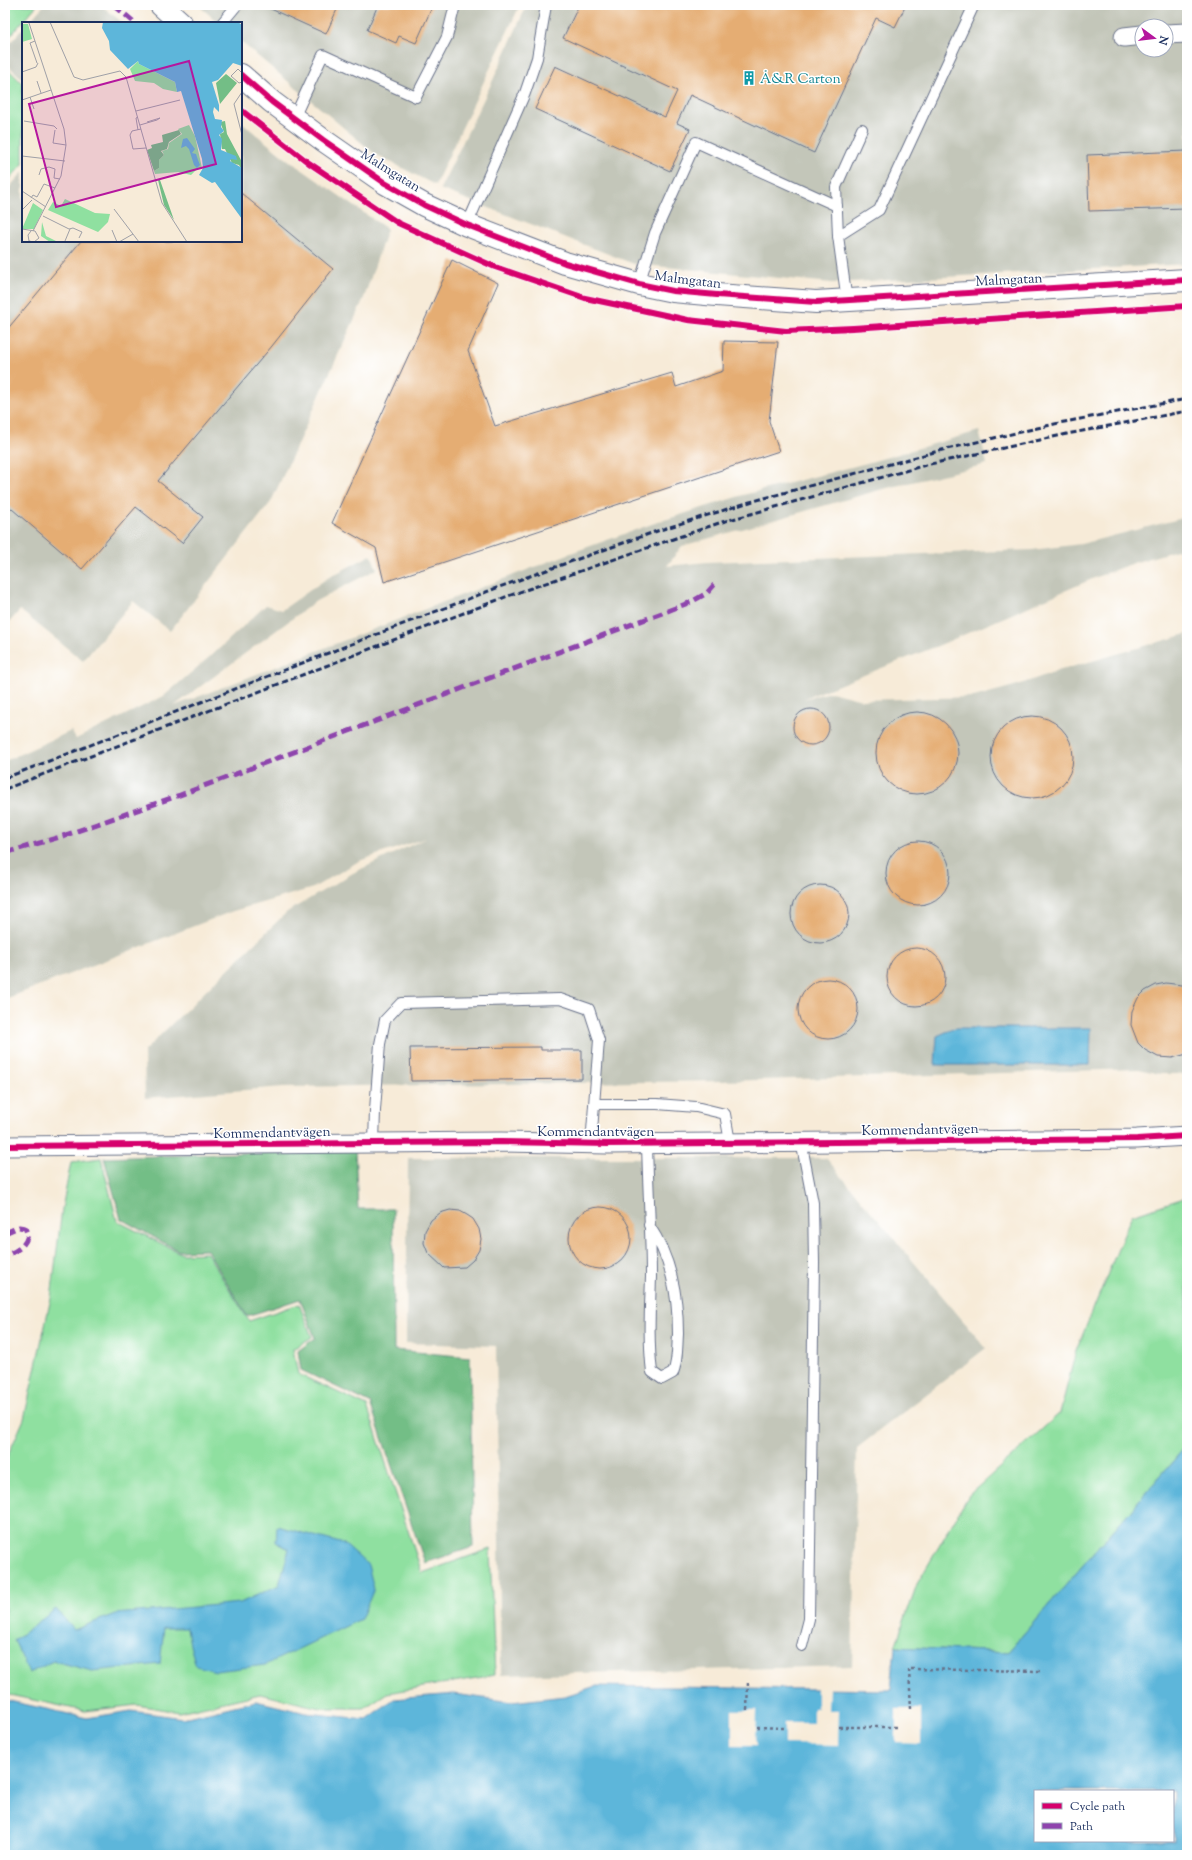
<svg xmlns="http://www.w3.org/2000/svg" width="1192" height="1860" font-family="'Sorts Mill Goudy',serif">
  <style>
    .industrial { fill: #c3c6b9; fill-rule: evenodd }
    .green { fill: #8fe0a0; stroke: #55887f }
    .forest { fill: #73be86; stroke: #477672 }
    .water { fill: #5db6da; stroke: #3c729c; fill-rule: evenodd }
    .pier { fill: #f7ebd8 }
    .building { fill: #e5ad73 }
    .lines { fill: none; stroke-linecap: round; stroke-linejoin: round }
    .service-casing { stroke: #687189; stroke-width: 12 }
    .minor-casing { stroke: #687189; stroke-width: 21 }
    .tertiary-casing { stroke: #687189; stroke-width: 24 }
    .path { stroke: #687189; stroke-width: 2.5; stroke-dasharray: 3 3; stroke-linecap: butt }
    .service { stroke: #fff; stroke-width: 10 }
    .minor { stroke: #fff; stroke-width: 19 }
    .tertiary { stroke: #fff; stroke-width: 22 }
    .rail { stroke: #1b2f5e; stroke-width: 3; stroke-dasharray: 6 3; stroke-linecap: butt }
    .quiet { stroke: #8e44ad; stroke-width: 5; stroke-dasharray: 10 5; stroke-linecap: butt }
    .cycleway-casing { stroke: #fff; stroke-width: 8 }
    .cycleway { stroke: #d6006c; stroke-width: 6 }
    .labels { text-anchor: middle; stroke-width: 3; stroke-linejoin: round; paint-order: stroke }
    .culture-label { font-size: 14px; fill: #0d838f; stroke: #fff; text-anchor: start }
    .street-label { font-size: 14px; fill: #1b2f5e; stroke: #fff }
    .inset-road { fill: none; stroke: #9fa0a7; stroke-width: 1 }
    .view { fill: #b5179e; fill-opacity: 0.15; stroke: #b5179e; stroke-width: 2 }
    .inset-edge { fill: none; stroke: #1b2f5e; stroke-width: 2 }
  </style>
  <rect width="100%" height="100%" fill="#fff"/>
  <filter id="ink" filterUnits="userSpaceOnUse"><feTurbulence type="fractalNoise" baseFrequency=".025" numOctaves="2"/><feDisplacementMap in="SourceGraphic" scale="8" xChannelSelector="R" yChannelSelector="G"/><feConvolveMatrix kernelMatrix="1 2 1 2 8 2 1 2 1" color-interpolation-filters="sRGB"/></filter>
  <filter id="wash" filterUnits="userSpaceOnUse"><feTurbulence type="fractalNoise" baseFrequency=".012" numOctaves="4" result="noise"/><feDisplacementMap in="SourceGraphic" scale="16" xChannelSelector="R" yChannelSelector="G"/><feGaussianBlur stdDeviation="0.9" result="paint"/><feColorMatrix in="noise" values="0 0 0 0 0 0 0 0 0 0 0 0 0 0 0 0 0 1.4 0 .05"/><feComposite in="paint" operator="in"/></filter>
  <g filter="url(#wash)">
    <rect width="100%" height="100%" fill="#f7ebd8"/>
    <g class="industrial">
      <path d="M44 5H101L123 23H28Z"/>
      <path d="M198 5H520L435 185 375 154 241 42V23H219Z"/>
      <path d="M527 5H1187V264L832 283 634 264 440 189 493 80ZM1142 26H1166V50H1142Z"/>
      <path d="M23 28V79L5 63V49Z"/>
      <path d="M241 122 284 157 387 229 364 298 271 502 170 631 133 601 83 661 20 610 5 627V192L23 172V241H241Z"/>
      <path d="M979 431 987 464 883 489 682 546 667 566 708 562 1032 550 1081 544 1187 517V547L1133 563 1099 576 940 645 803 699 831 692 862 700 974 697 1018 685 1054 672 1187 634V1074H1160L1139 1069 721 1081 283 1087 145 1098 144 1051 287 912 353 873 426 838 359 861 313 888 233 911 5 999V761L71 731 76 739 164 696 221 647 266 605 282 610 326 579 371 555 377 569 316 601 174 706 571 553 652 524 743 495 867 463Z"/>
      <path d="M408 1158H826L986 1348 857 1448 852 1666 501 1675 496 1346 406 1343Z"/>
    </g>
    <g class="green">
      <path d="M5 5H37L5 42Z"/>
      <path d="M5 66 23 84V164L5 184Z"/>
      <path d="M101 1158 117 1221 182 1254 207 1253 249 1321 299 1304 312 1337 293 1349 298 1374 367 1406 422 1573 490 1549 495 1675 387 1693 364 1708H320L260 1694 179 1712 137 1705 85 1711 5 1694V1462L24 1419 51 1298 62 1209 71 1162Z"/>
      <path d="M1187 1197V1445L1008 1652 895 1647 917 1584 969 1495 1060 1413 1076 1351 1132 1215Z"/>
    </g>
    <path class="forest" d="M355 1149 358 1209H393L394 1350 470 1357 473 1547 425 1563 370 1403 301 1370 298 1351 315 1338 300 1299 247 1316 207 1250 179 1251 121 1219 104 1158Z"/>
    <g class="water">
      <path d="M955 1028H1091L1090 1065H935L937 1036Z"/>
      <path d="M1187 1445V1855H5V1700L87 1718 131 1711 183 1718 256 1701 306 1713 366 1719 394 1699 454 1694 512 1702 565 1696 596 1686 891 1690 895 1647 1008 1652ZM1035 1791H1173V1841H1035Z"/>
      <path d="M277 1526 344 1544 368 1565 374 1589 361 1619 265 1665 216 1671 196 1666 190 1645 187 1628H164L160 1664 92 1671 54 1661 29 1673 14 1640 56 1609 74 1630 115 1614 240 1603 279 1585 289 1549 276 1542Z"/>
    </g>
    <g class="pier">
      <path d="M817 1687 829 1688 828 1710H839L838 1745 784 1744V1723H813V1708H817Z"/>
      <path d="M896 1709H921V1744L896 1743Z"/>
      <path d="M732 1710H757L756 1745H732Z"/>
    </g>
    <g id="blocks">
      <g class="building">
        <path d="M262 5H339L326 34Z"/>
        <path d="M378 5H433L416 43 399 36 396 43 367 30Z"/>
        <path d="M579 5H906L895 27 876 18 814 153 690 95 677 123 690 129 670 171 535 109 555 66 665 117 677 91 563 38Z"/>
        <path d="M1186 151 1187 208 1089 211 1087 155Z"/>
        <path d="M241 193 333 269 272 346 158 481 203 517 182 543 136 507 82 569 5 503V332L81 241H241Z"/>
        <path d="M452 260 498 283 468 351 495 426 672 373 676 387 723 371 724 341 778 342 769 421 779 451 384 582 376 548 332 523Z"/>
        <circle cx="811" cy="727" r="18"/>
        <circle cx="917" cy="753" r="41"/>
        <circle cx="1032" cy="757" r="41"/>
        <circle cx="918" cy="873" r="32"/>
        <circle cx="820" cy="914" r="29"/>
        <circle cx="916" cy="977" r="29"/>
        <circle cx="828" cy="1009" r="30"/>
        <path d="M1166 983 1182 985 1187 988V1054L1172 1058 1158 1057 1145 1050 1138 1043 1131 1025 1132 1011 1138 998 1145 991 1156 985Z"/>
        <path d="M541 1047V1050H582V1079L411 1081 410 1048Z"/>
        <circle cx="600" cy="1238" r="31"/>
        <path d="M450 1210 460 1211 467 1215 473 1219 479 1229 481 1239 479 1250 473 1260 465 1267 444 1268 428 1253 424 1243 425 1231 431 1220 440 1213Z"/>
      </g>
    </g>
  </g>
  <g filter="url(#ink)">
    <use href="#blocks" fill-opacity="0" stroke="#687189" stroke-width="1"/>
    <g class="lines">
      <defs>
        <g id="service">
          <path d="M222 23 237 5"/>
          <path d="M294 118 323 55 416 97 447 37 455 5"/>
          <path d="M467 225 525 93 537 58 546 5"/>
          <path d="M838 236 879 210 974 5"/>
          <path d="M639 284 655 233 696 142 837 206"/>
          <path d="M847 301 838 236 836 187 862 129"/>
          <path d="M595 1104H657L696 1107 725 1114 730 1142"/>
          <path d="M801 1141 813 1203 814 1263 809 1619 802 1646"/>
          <path d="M374 1143 375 1110 380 1044 385 1020 401 1003 560 999 589 1009 599 1040 591 1144"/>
          <path d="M647 1143C648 1188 651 1233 651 1277 650 1309 648 1340 652 1372L662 1379 673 1373C678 1360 677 1348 678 1334 678 1294 671 1258 649 1225"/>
        </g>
        <g id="minor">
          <path d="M1166 34 1187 33"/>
          <path d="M1124 37 1142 35"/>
          <path d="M5 1146 501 1142 607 1144 836 1142 1137 1139 1187 1136"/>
        </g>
        <g id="tertiary">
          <path d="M161 5 181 23"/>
          <path d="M241 75 272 102 323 140 385 183 424 205 467 225 565 263 639 284 673 291 717 295 816 302 1187 280"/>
        </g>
      </defs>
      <use href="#service" class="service-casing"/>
      <use href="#minor" class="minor-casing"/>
      <use href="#tertiary" class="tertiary-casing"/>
      <g class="path">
        <path d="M911 1709 909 1669 1042 1671"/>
        <path d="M747 1710 748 1682"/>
        <path d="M757 1727 784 1728"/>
        <path d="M839 1727H896"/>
      </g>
      <use href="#service" class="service"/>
      <use href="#minor" class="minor"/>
      <use href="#tertiary" class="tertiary"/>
      <g class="rail">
        <path d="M5 778 499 587 660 530 750 502 942 450 1059 423 1187 399"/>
        <path d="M5 789 508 596 722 522 926 465 1067 434 1187 411"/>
      </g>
      <g class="quiet">
        <path d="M114 5 135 23"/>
        <path d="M5 853 60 837 180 795 691 602 707 593 715 584"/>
        <path d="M5 1233 19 1227 25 1228 28 1235C25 1247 16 1251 5 1256"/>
      </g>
      <defs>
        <g id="cycleway">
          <path d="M241 75 272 102 323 140 385 183 424 205 467 225 565 263 639 284 673 291 717 295 816 302 1187 280"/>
          <path d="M241 110 309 163 398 223 495 267 585 298 637 309 688 320 786 331 853 328 1187 306"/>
          <path d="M5 1146 501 1142 607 1144 836 1142 1137 1139 1187 1136"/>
        </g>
      </defs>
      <use href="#cycleway" class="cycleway-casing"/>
      <use href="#cycleway" class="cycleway"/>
    </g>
  </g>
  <defs>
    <symbol id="building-bare" viewBox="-9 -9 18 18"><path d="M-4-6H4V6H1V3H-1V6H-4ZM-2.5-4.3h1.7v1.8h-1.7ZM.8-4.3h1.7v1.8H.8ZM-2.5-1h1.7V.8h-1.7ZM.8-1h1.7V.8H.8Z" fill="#0f9aa8" stroke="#fff" stroke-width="2.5" paint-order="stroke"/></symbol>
  </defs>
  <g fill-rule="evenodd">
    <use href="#building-bare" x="739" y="68" width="20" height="20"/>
  </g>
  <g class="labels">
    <g class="culture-label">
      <text x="760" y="83">Å&amp;R Carton</text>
    </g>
    <g class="street-label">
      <text transform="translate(391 170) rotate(32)" y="5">Malmgatan</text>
      <text transform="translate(688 279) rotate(7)" y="5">Malmgatan</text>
      <text transform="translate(1009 279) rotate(-3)" y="5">Malmgatan</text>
      <text transform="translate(920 1129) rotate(-1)" y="5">Kommendantvägen</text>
      <text x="596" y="1136">Kommendantvägen</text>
      <text transform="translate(272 1132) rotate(-1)" y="5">Kommendantvägen</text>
    </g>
  </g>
  <g transform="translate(22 22)">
    <rect width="220" height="220" fill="#f7ebd8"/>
    <path d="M0 2H6L10 17 0 20ZM116 39 117 42 153 60 155 70 141 67 132 61 113 59 108 47ZM167 103 173 114 180 146H176L169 153 156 150 133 152 132 149 137 146V138L142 133 140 129 146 127 147 121 160 112 156 107ZM43 177 73 191 88 192 86 200 76 210 26 188 31 180 39 184ZM11 181 21 188 12 207H0ZM20 200 24 214 36 220H28L19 214Z" fill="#8fe0a0"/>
    <path d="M204 52 215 61 198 82 194 61ZM203 99 205 112 220 140V148L217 143 210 141 203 127H200L198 112 202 110 198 100ZM157 108 159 112 147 120 145 127 139 129 142 133 137 138V146L132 149 125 128 130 126 129 123 141 120 140 113ZM136 158H138L152 198 142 183Z" fill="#73be86"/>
    <path d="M81 0H216L220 3V44L211 41 196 58 190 60 197 83V90L192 85 191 90 193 97 200 98 199 105 202 109 197 113 200 117 199 128 214 134 215 138 209 137 208 139 220 146V197L193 160 190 161 177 153 181 146 180 137 159 69 155 70 153 60 117 42 116 39 106 47 88 28 87 19 80 6ZM165 116 173 127 170 131 174 132 176 138 178 143 175 146 172 143 167 127 164 124 159 126 161 117Z" fill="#5db6da"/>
    <path class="inset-road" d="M28 0 52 55 61 58 98 49 104 55 140 181 165 220M7 1 42 107 44 123 39 154 11 209M13 19 8 21 15 41M0 50 14 45 16 41M220 51 216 47 209 54 217 61 220 60M15 59 19 71M220 70 212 82 220 113M8 75 12 87M0 78 29 68M114 89 158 78M2 99 32 104 35 107M118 103 135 98 138 96 125 100M119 107 110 109 108 113 111 127 124 126M33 108 31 121 44 123M116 108 114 96 116 95M0 134 43 139M17 153 19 147 27 145 33 147 32 156 38 157M0 169 24 185M9 176 11 173 15 175 22 162 33 166M92 187 117 220M0 188 10 178M21 194 47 207 51 206 60 210 57 216M0 207 13 209 17 216M90 208 95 220M9 209 6 213 7 219 12 220 17 216M43 219 48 207M97 220 111 212"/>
    <path class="view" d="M167 39 194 142 34 185 7 82Z"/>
    <rect width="220" height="220" class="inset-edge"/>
  </g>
  <rect width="1192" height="1860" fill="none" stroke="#fff" stroke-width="20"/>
  <rect x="1034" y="1790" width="140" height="52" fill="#ffffff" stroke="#a4acbf"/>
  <rect x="1042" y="1803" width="20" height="6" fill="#d6006c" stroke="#a4acbf"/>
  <text x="1070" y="1810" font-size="12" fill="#1b2f5e">Cycle path</text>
  <rect x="1042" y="1823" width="20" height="6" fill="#8e44ad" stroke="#a4acbf"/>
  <text x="1070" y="1830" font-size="12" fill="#1b2f5e">Path</text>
  <g transform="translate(1154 38) rotate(105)"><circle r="19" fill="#ffffff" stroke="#a4acbf"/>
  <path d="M0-3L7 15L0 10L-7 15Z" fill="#b5179e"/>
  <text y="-6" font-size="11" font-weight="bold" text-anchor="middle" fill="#1b2f5e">N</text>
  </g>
</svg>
